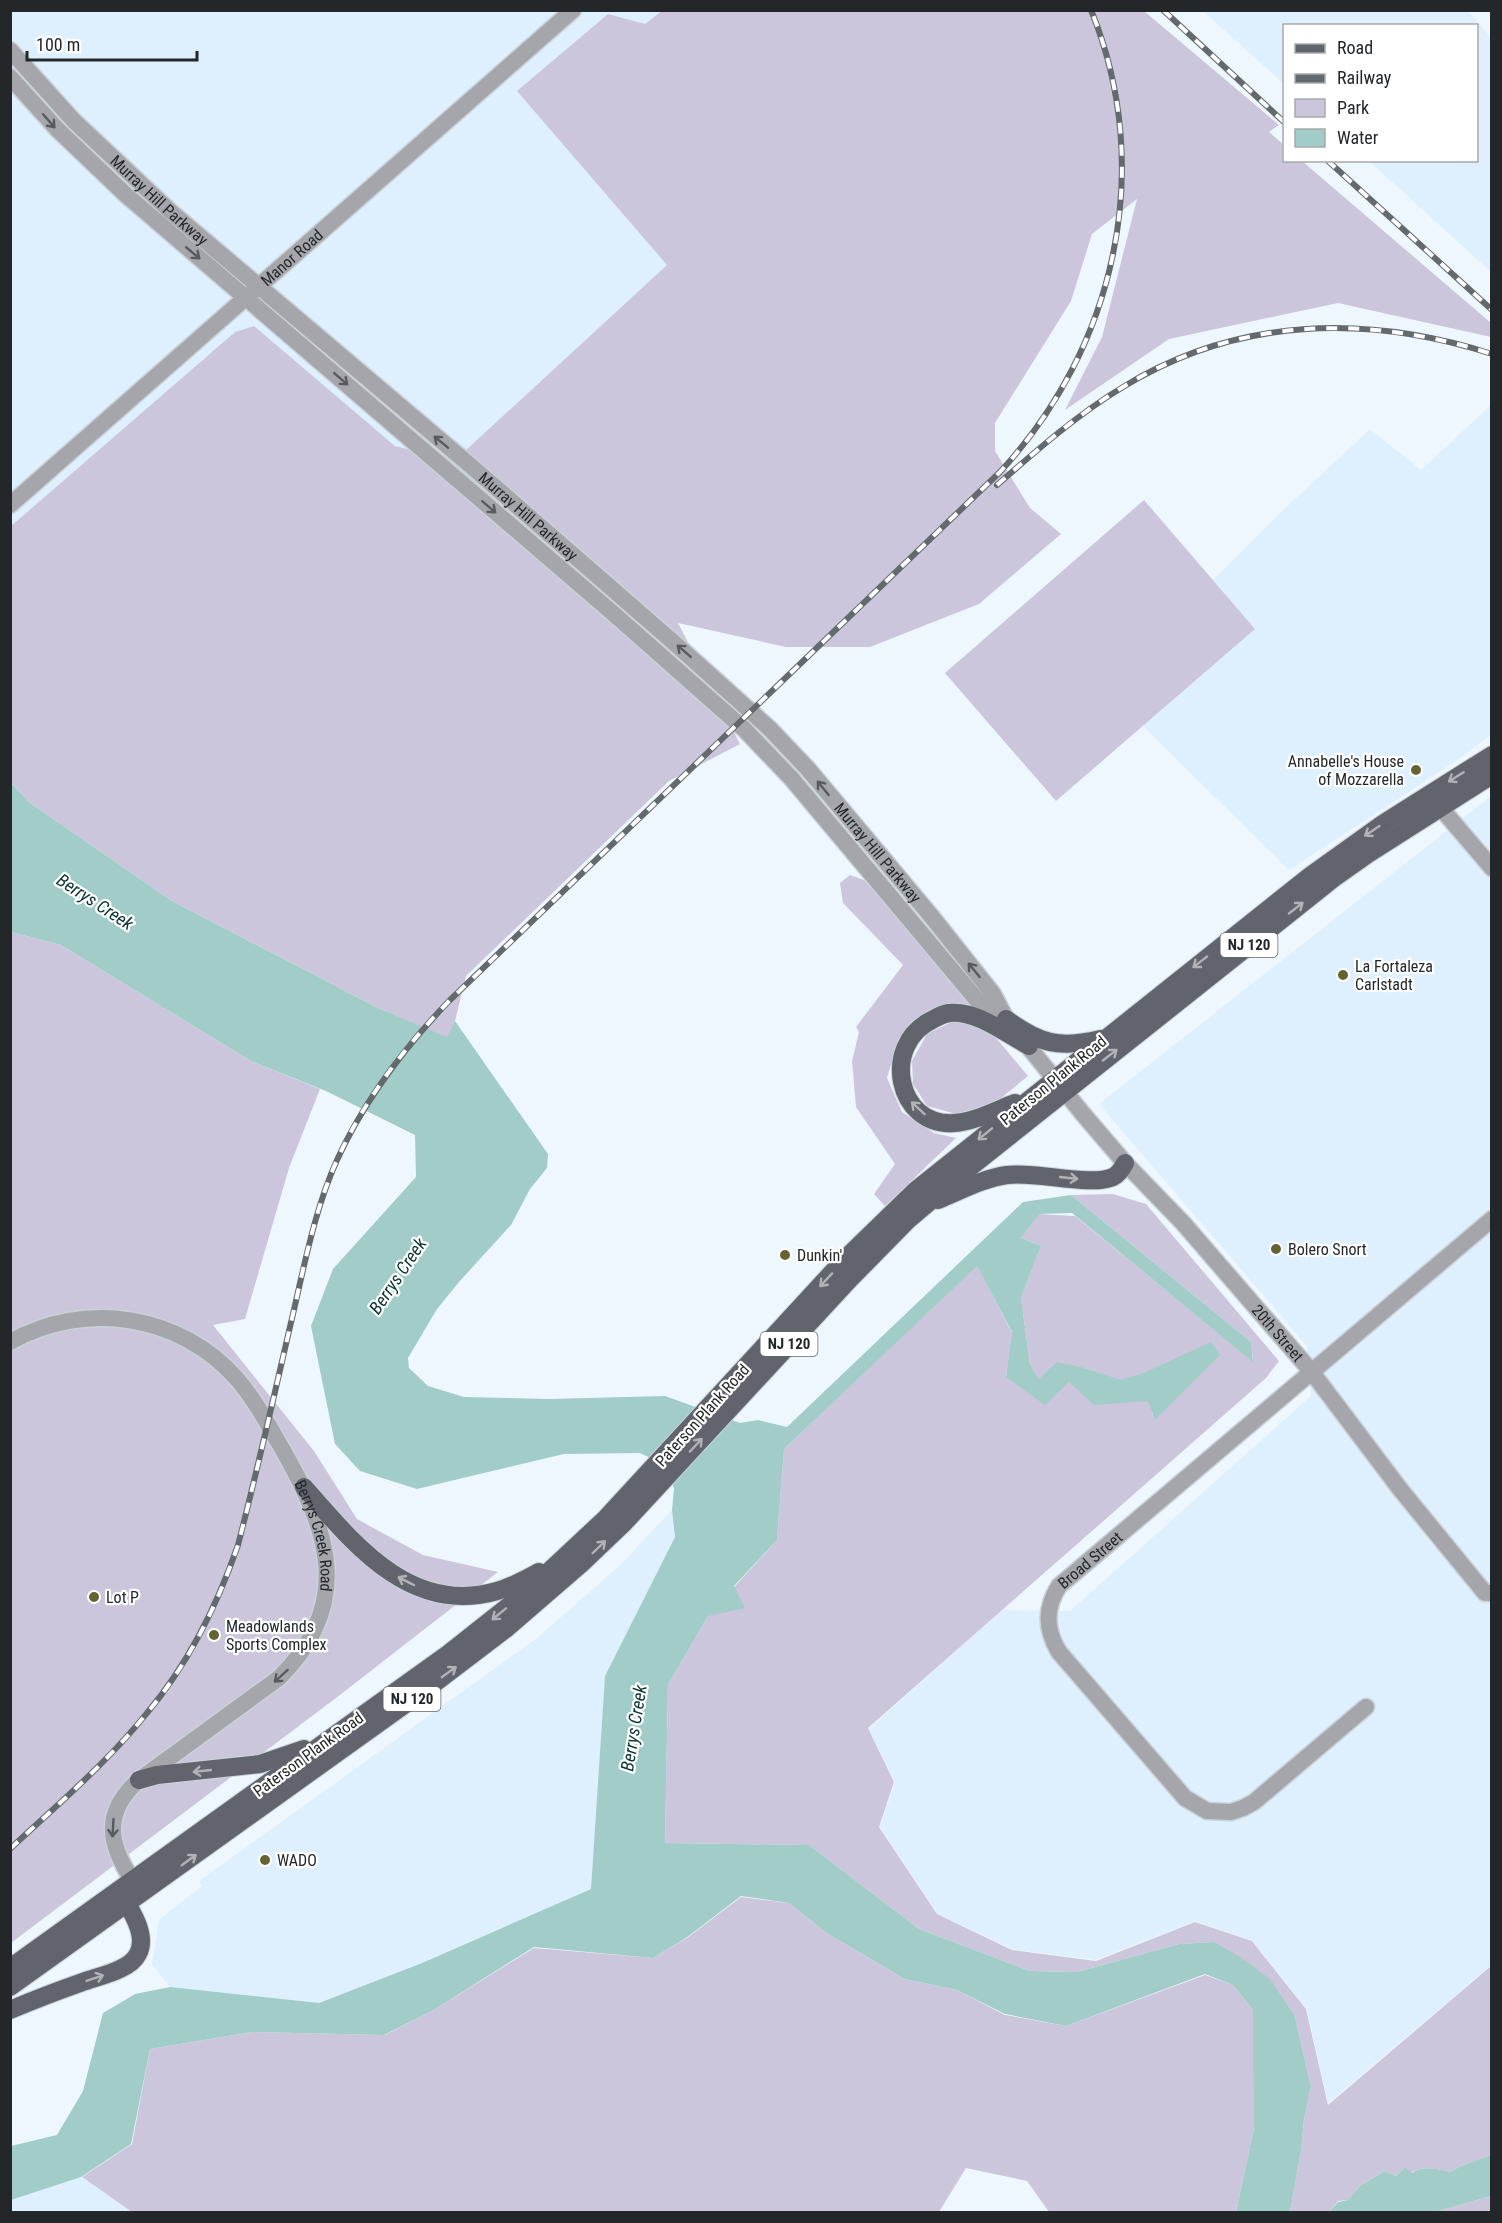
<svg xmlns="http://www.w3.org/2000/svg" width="1502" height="2223" font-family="'Roboto Condensed',sans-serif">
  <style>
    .built { fill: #deeffd }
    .green { fill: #cbc6dc }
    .water { fill: #a1ccc8 }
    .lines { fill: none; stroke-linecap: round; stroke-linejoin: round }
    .minor-casing { stroke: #cad2d8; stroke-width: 19 }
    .major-casing { stroke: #cad2d8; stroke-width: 20 }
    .minor { stroke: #a4a6ab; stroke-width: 16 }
    .major { stroke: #61646d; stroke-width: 18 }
    .rail-casing { stroke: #64696d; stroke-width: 6 }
    .rail { stroke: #fff; stroke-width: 4; stroke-dasharray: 11; stroke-linecap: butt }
    .oneway { stroke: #575a5e }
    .oneway2 { stroke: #b0b2b6 }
    .poi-dot { fill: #646431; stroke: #fff; stroke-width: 2 }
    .labels { text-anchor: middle; stroke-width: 4.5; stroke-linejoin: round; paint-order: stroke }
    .shield { fill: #fff; stroke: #65686a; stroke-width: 1.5 }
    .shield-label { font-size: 15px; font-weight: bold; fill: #23272a }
    .street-label { font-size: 16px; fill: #23272a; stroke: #fff }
    .poi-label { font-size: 16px; fill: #23272a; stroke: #fff; text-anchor: start }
    .water-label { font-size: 18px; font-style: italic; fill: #0b3533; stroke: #fff }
  </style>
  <rect width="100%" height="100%" fill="#eff7fe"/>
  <g class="built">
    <path d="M11 11H663L645 24 518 91 667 265 465 452 428 454 395 446 253 326 235 332 11 527Z"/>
    <path d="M1203 11H1468L1491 38V272L1369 161 1476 160V26H1284V84Z"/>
    <path d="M1491 405V735L1453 763 1289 870 1143 726 1255 629 1213 580 1278 515 1370 429 1421 470Z"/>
    <path d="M1491 796V1965L1328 2103 1307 2009 1252 1940 1195 1921 1095 1960 1013 1949 938 1914 880 1827 895 1782 869 1729 1002 1610 1070 1611 1311 1396 1307 1346 1099 1104Z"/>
    <path d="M672 1510 675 1537 605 1676 591 1889 421 1963 319 2003 170 1987 152 1964 159 1920 202 1886 199 1881 537 1638 619 1566Z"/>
    <path d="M81 2177 132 2212H11L10 2200Z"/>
  </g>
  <g class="green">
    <path d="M663 10 1144 11 1279 125 1269 132 1284 145V160L1302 161 1491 323V337L1338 303 1169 339 1065 410 1102 337 1137 199 1092 234 1071 301 995 423V451L1030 508 1061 534 979 604 870 647H786L678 623 740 744 669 781 466 976 455 1021 448 1038 376 1007 172 901 30 803 11 783 10 527 235 332 254 326 395 446 428 454 465 451 667 265 517 91 608 14 645 24Z"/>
    <path d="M1144 500 1255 629 1056 801 945 673Z"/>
    <path d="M850 875 864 880 975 1006 939 1007 899 1038 887 1078 902 1112 934 1133 956 1138 885 1206 874 1194 895 1164 856 1107 852 1061 859 1032 856 1027 903 965 843 903 840 883Z"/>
    <path d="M11 932 61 945 251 1061 320 1089 289 1168 245 1319 213 1325 314 1451 357 1519 423 1555 498 1572 336 1698 11 1943Z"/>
    <path d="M952 1022 978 1023 991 1032 1028 1076 995 1103 956 1114 927 1106 913 1084 912 1061 927 1034Z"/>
    <path d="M1113 1194 1146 1204 1279 1361 1266 1378 868 1728 894 1782 879 1827 937 1914 1012 1950 1096 1961 1195 1922 1252 1941 1306 2009 1328 2105 1491 1966V2155C1476 2162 1465 2162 1450 2172 1436 2169 1424 2165 1411 2173L1405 2167 1396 2176 1385 2171 1361 2185 1348 2200 1338 2201 1329 2212H1290L1301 2151 1304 2119 1311 2087 1295 2017 1214 1942 1179 1944 1077 1972 1030 1971 919 1929 809 1845 665 1843 668 1685 708 1616 777 1540 784 1449 977 1265 1012 1333 1006 1377 1069 1382 1149 1401 1154 1419 1146 1372 1121 1381 1084 1368 1039 1379 1030 1364 1021 1298 1041 1246 1021 1238 1038 1214 1075 1216 1253 1361 1251 1342 1071 1195Z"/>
    <path d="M741 1897 789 1903 828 1934 905 1979 957 1990 1005 2015 1066 2026 1205 1975 1233 1985 1253 2010 1255 2042 1254 2128 1236 2212H1049L1027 2181 966 2168 939 2212H132L82 2177 132 2144 150 2049 252 2032 385 2035 432 2011 534 1948 653 1958 687 1938Z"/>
    <path d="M1491 2196V2212H1435Z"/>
  </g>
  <g class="water">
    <path d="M11 783 30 803 172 901 376 1007 447 1037 455 1021 548 1154 547 1168 530 1189 511 1225 459 1282 437 1309 408 1358 409 1368 428 1386 464 1397 549 1399 665 1396 740 1423 758 1420 787 1427 1023 1202 1071 1195 1251 1342 1253 1362 1072 1213 1039 1214 1021 1238 1041 1246 1021 1298 1030 1364 1039 1379 1057 1362 1084 1368 1121 1380 1146 1372 1211 1342 1220 1355 1155 1420 1148 1401 1094 1405 1069 1382 1045 1405 1006 1377 1012 1332 977 1266 784 1449 777 1540 734 1586 745 1608 708 1616 668 1685 665 1843 809 1845 919 1929 1030 1971 1077 1972 1179 1944 1214 1942 1240 1957 1270 1979 1295 2017 1311 2087 1304 2119 1301 2151 1290 2212H1236L1254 2128 1253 2010 1233 1985 1205 1974 1066 2026 1005 2014 957 1990 905 1979 828 1934 789 1903 741 1896 686 1938 653 1958 534 1947 432 2011 384 2035 252 2032 150 2049 131 2144 81 2177 11 2200V2146L57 2135 83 2091 103 2013 135 1994 170 1987 319 2003 422 1963 591 1889 605 1676 675 1537 672 1510 674 1489 667 1466 640 1453 564 1454 417 1489 360 1471 335 1444 311 1326 333 1269 416 1177 415 1135 326 1091 251 1061 61 945 11 932Z"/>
    <path d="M1491 2155V2196L1435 2212H1329L1338 2202 1348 2200 1361 2185 1385 2171 1396 2176 1405 2167 1412 2173C1424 2165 1437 2169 1450 2172 1466 2162 1475 2162 1491 2155Z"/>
  </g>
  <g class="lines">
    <defs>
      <g id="minor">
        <path id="s1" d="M10 50 74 121 171 212 471 466 680 648 770 729 808 769 932 917 993 994 1006 1019 1083 1114 1125 1163 1183 1223 1311 1371 1400 1489 1485 1593H1492"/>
        <path d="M10 77 58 130 125 194 615 615 744 729 791 778 977 1000 1003 1017"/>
        <path id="s2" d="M10 505 573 10"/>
        <path d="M1440 807 1492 868"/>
        <path id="s3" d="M10 1342C85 1300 180 1314 237 1379 256 1401 270 1428 284 1452 330 1533 353 1605 279 1678L139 1780C98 1816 111 1851 139 1890"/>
        <path id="s4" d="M1366 1707 1254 1802 1243 1808 1231 1812 1207 1811 1185 1798 1059 1652C1045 1629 1045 1608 1059 1586L1492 1219"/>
      </g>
      <g id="major">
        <path d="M1006 1019C1040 1044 1059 1049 1101 1039"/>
        <path d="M1015 1103C996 1110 974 1122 954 1123 896 1127 881 1044 932 1020 937 1017 943 1014 949 1013 976 1010 1005 1033 1029 1046"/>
        <path d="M938 1200C960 1191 984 1178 1007 1175 1036 1171 1091 1187 1113 1177 1119 1174 1122 1169 1125 1163"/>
        <path d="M304 1487C354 1544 411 1616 497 1591 512 1587 526 1579 539 1572"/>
        <path d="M139 1780 157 1775 260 1764 304 1749"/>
        <path d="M10 1968 448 1654 529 1590 605 1519 841 1263 916 1190 1310 876 1384 823 1492 755"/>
        <path d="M10 1987 432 1685 507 1628 581 1564 624 1523 850 1279 909 1219 973 1165 1334 878 1368 854 1492 775"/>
        <path d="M10 2010C34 2000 57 1991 80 1983 93 1978 108 1975 120 1969 157 1953 137 1918 121 1895"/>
      </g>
    </defs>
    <use href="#minor" class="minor-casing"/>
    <use href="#major" class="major-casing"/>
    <use href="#minor" class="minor"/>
    <use href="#major" class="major"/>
    <defs>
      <g id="rail">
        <path d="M1163 10 1284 122"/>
        <path d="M1327 160 1492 310"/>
        <path d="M997 485C1037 450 1078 414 1123 387 1237 317 1366 314 1492 354"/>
        <path d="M10 1849C57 1805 107 1763 147 1713 189 1663 217 1606 238 1545 258 1468 275 1391 293 1314 305 1262 315 1209 337 1160 365 1099 403 1049 449 1001L1000 472C1115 348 1156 169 1091 10"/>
      </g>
    </defs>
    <use href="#rail" class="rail-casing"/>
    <use href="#rail" class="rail"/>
  </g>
  <defs><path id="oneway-shaft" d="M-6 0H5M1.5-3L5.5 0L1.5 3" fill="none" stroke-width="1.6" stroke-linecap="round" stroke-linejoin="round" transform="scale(1.5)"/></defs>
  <g class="oneway">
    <use href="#oneway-shaft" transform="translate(49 121) rotate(49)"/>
    <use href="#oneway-shaft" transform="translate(193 253) rotate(40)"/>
    <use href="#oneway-shaft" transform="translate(341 379) rotate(41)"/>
    <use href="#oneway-shaft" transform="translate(441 442) rotate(-141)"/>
    <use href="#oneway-shaft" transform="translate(489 507) rotate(41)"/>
    <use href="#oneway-shaft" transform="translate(684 651) rotate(-139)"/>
    <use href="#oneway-shaft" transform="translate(823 788) rotate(-129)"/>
    <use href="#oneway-shaft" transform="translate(974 970) rotate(-129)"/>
    <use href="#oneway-shaft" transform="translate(281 1676) rotate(138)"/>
    <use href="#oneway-shaft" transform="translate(113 1828) rotate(93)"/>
  </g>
  <g class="oneway2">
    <use href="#oneway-shaft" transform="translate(1456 777) rotate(148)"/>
    <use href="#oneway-shaft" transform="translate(1372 831) rotate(146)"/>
    <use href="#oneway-shaft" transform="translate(1296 908) rotate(-38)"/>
    <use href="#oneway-shaft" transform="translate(1200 962) rotate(142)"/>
    <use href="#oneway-shaft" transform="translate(1110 1055) rotate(-38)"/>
    <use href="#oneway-shaft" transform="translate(918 1108) rotate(-137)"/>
    <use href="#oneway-shaft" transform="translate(985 1134) rotate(141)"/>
    <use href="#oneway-shaft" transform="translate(1069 1178) rotate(6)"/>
    <use href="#oneway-shaft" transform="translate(826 1280) rotate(133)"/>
    <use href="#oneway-shaft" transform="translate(696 1445) rotate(-47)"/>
    <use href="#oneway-shaft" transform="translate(599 1547) rotate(-44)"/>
    <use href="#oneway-shaft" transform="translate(406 1581) rotate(-153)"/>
    <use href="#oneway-shaft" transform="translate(499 1614) rotate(141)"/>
    <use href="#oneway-shaft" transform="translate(449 1672) rotate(-36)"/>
    <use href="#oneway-shaft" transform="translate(202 1771) rotate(174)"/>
    <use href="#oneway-shaft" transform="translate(189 1860) rotate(-36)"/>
    <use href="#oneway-shaft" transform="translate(95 1978) rotate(-19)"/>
  </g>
  <g class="poi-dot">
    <circle cx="1416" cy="770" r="6"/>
    <circle cx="1343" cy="975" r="6"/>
    <circle cx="1276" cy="1249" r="6"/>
    <circle cx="785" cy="1255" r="6"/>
    <circle cx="94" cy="1597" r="6"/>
    <circle cx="214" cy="1635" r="6"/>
    <circle cx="265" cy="1860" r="6"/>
  </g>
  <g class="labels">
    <g class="shield">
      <rect x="1220.5" y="933" width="57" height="24" rx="4.5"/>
      <rect x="760.5" y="1332" width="57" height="24" rx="4.5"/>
      <rect x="383.5" y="1687" width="57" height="24" rx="4.5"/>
    </g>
    <g class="shield-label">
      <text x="1249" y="950">NJ 120</text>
      <text x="789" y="1349">NJ 120</text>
      <text x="412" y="1704">NJ 120</text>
    </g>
    <g class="street-label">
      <text dy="6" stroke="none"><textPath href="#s1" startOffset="212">Murray Hill Parkway</textPath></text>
      <text dy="6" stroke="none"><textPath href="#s2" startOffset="375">Manor Road</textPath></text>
      <text dy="6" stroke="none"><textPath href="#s1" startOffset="698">Murray Hill Parkway</textPath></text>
      <text dy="6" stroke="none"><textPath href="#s1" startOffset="1184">Murray Hill Parkway</textPath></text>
      <text transform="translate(1053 1080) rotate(-39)" y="6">Paterson Plank Road</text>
      <text dy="6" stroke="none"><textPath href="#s1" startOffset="1810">20th Street</textPath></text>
      <text transform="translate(702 1415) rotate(-48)" y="6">Paterson Plank Road</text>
      <text dy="6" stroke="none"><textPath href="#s3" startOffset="426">Berrys Creek Road</textPath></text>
      <text dy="6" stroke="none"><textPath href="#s4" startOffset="525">Broad Street</textPath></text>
      <text transform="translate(308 1754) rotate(-36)" y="6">Paterson Plank Road</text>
    </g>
    <g class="poi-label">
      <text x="1404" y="767" text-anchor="end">Annabelle's House<tspan x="1404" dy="18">of Mozzarella</tspan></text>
      <text x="1355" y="972">La Fortaleza<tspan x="1355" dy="18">Carlstadt</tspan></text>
      <text x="1288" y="1255">Bolero Snort</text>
      <text x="797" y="1261">Dunkin'</text>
      <text x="106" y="1603">Lot P</text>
      <text x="226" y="1632">Meadowlands<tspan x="226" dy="18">Sports Complex</tspan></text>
      <text x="277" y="1866">WADO</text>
    </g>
    <g class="water-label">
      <text transform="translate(95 902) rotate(33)" y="6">Berrys Creek</text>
      <text transform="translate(398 1276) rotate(-56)" y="6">Berrys Creek</text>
      <text transform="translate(634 1728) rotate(-81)" y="6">Berrys Creek</text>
    </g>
  </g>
  <rect width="1502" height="2223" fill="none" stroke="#23272a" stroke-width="24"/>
  <rect x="1283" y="24" width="195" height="138" fill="#ffffff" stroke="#a7a9aa" stroke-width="1.5"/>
  <rect x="1295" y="44" width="30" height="9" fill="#61646d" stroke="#a7a9aa" stroke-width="1.5"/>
  <text x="1337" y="54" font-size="18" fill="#23272a">Road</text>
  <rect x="1295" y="74" width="30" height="9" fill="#64696d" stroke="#a7a9aa" stroke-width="1.5"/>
  <text x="1337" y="84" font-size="18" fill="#23272a">Railway</text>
  <rect x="1295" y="99" width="30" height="18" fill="#cbc6dc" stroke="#a7a9aa" stroke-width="1.5"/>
  <text x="1337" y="114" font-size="18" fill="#23272a">Park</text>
  <rect x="1295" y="129" width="30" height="18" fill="#a1ccc8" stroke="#a7a9aa" stroke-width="1.5"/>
  <text x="1337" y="144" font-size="18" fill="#23272a">Water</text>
  <path d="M27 51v9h170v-9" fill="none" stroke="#23272a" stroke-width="3"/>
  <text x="36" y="51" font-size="18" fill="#23272a" stroke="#ffffff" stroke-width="4.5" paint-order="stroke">100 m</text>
</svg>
